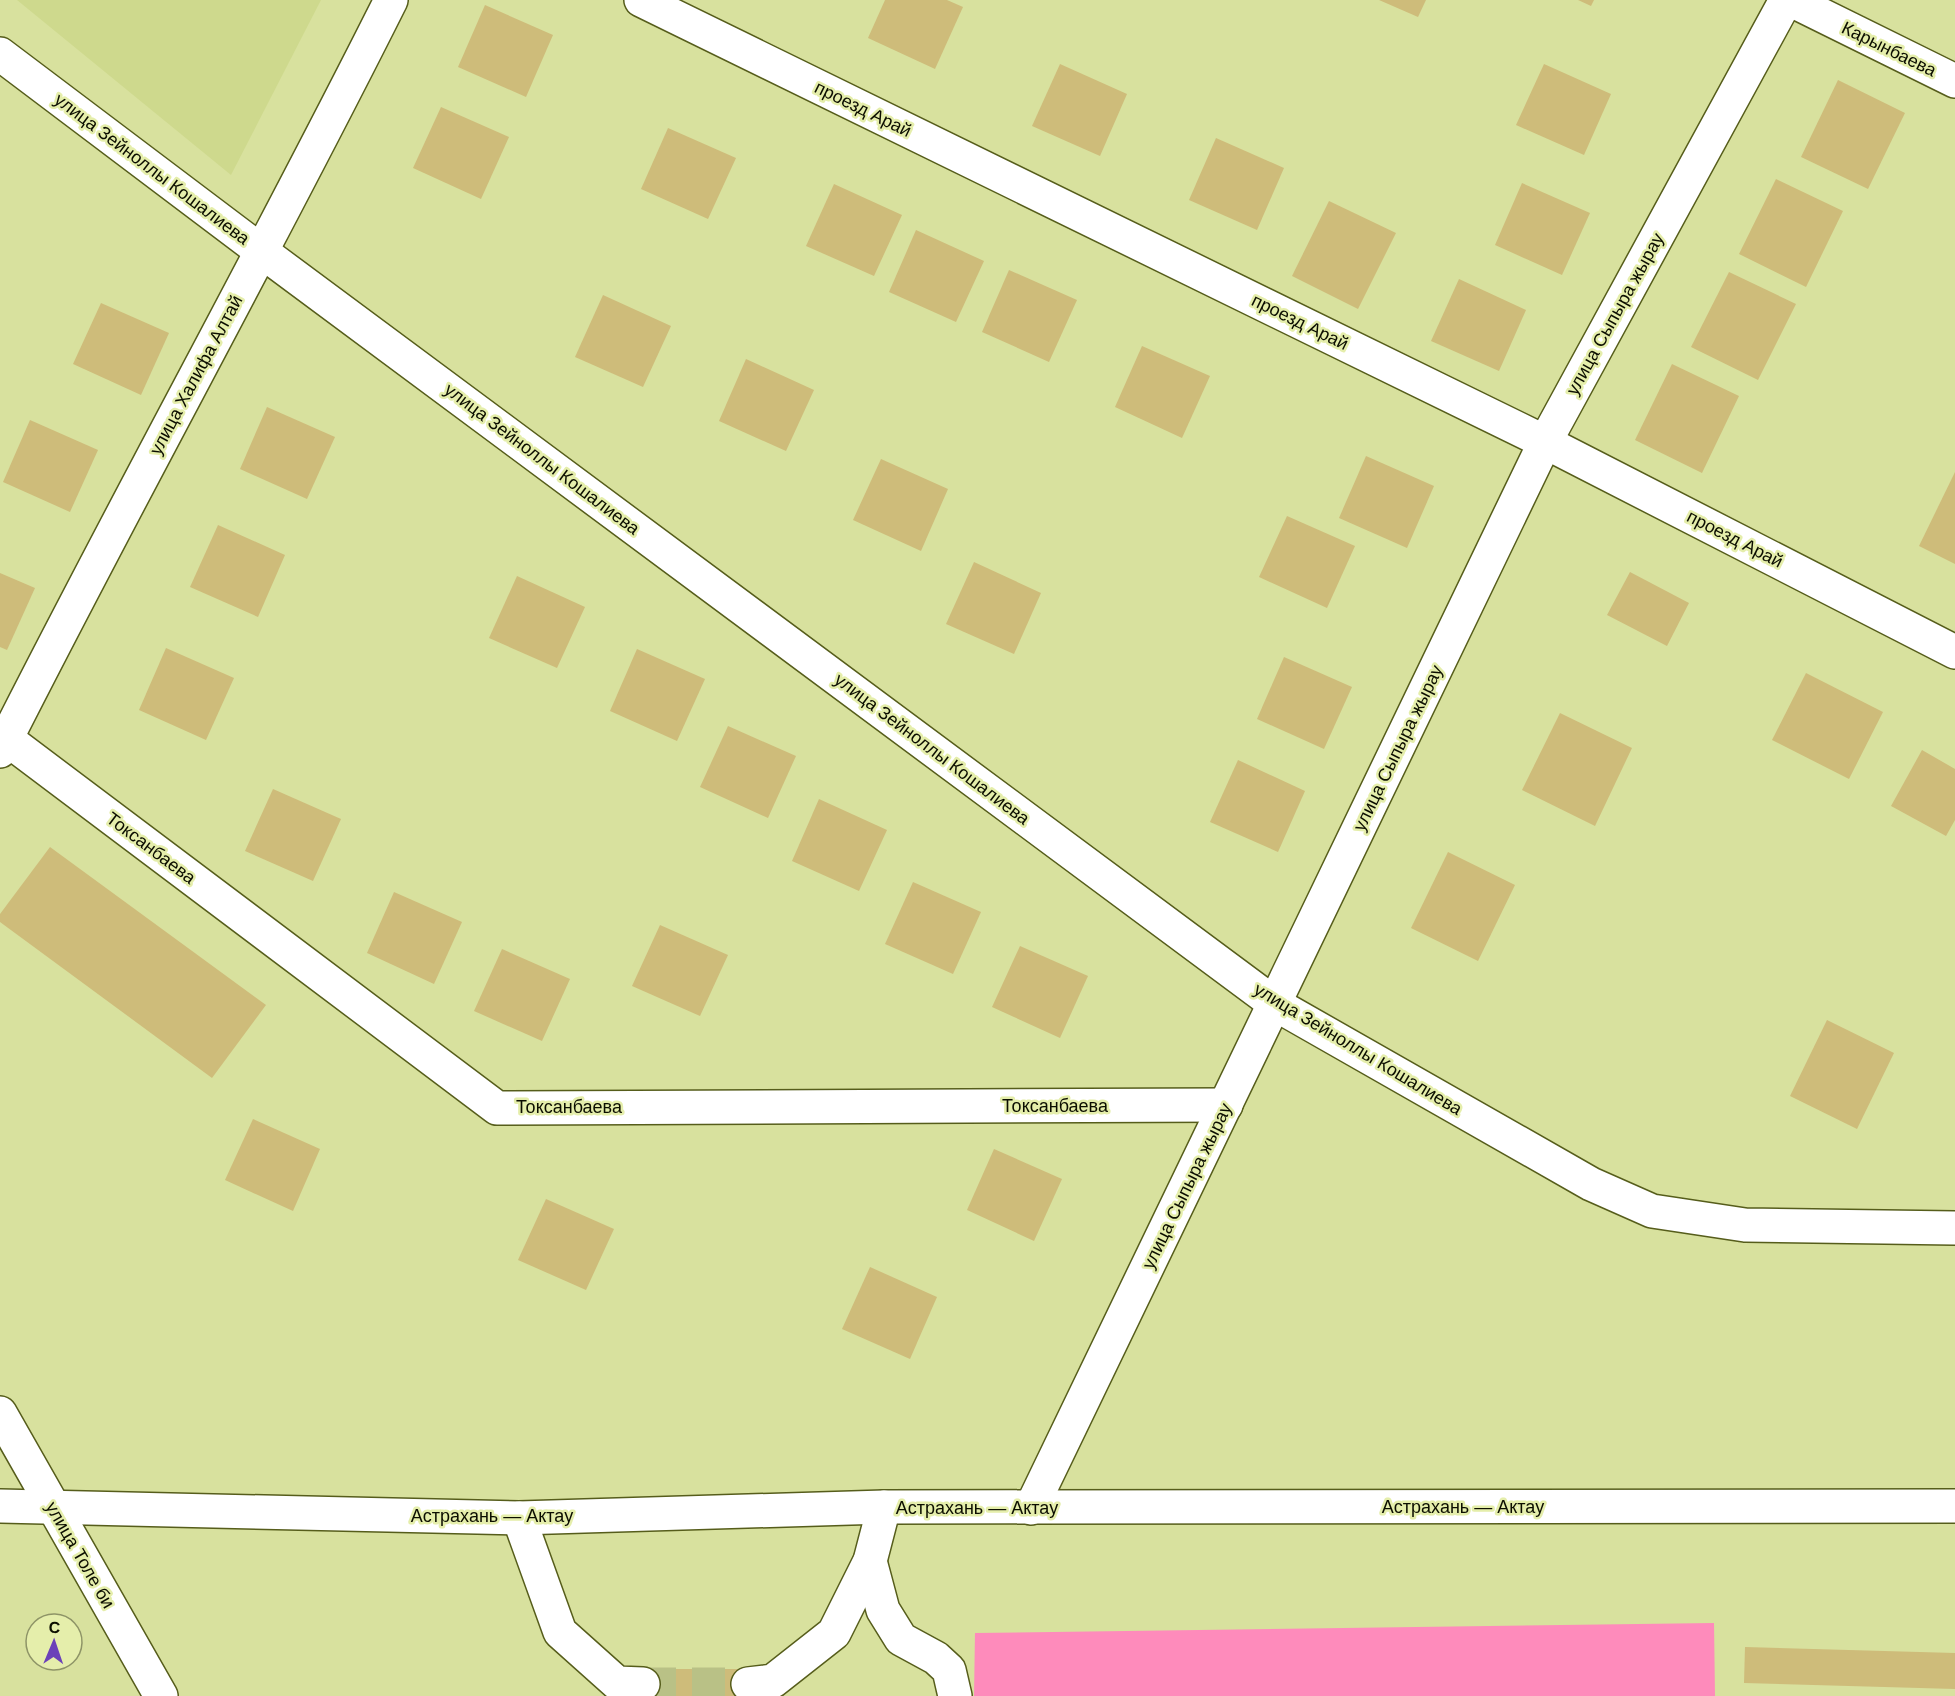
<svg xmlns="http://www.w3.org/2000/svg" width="1955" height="1696" font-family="Helvetica,sans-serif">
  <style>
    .built { fill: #ced98d }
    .green { fill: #fe8bbb }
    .building { fill: #cebc7a }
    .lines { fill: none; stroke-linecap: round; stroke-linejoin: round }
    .minor-tunnel { stroke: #b9c186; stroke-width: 33; stroke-dasharray: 33 16; stroke-linecap: butt }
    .minor-casing { stroke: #565d1b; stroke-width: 36 }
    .highway-casing { stroke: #565d1b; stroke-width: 36 }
    .minor { stroke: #fff; stroke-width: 33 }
    .highway { stroke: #fff; stroke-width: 33 }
    .labels { text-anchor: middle; stroke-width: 5; stroke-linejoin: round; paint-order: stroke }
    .street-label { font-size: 18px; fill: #0c0e00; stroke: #e5eeab }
  </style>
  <rect width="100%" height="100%" fill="#d8e19e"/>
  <path class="built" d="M17 0H321L231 175Z"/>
  <path class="green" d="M1714 1623 1715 1696H974L975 1633Z"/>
  <g class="building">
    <path d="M885 0H947L963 7 935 69 868 38Z"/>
    <path d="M1379 0H1426L1418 17Z"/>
    <path d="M1578 0H1594L1591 6Z"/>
    <path d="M485 5 553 35 526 97 458 67Z"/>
    <path d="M1060 64 1127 94 1100 156 1032 126Z"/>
    <path d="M1544 64 1611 94 1584 155 1516 125Z"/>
    <path d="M1838 80 1905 113 1868 189 1801 157Z"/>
    <path d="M441 107 509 137 481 199 413 168Z"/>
    <path d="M668 128 736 158 708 219 641 189Z"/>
    <path d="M1216 138 1284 168 1257 230 1189 200Z"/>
    <path d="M1776 179 1843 211 1806 287 1739 254Z"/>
    <path d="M1522 183 1590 213 1562 275 1495 245Z"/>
    <path d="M834 184 902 215 874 276 806 246Z"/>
    <path d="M1329 201 1396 233 1358 309 1292 276Z"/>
    <path d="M916 230 984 261 956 322 889 292Z"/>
    <path d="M1009 270 1077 300 1049 362 982 332Z"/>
    <path d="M1729 272 1796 304 1758 380 1691 347Z"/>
    <path d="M1459 279 1526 310 1499 371 1431 341Z"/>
    <path d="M603 295 671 326 643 387 575 357Z"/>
    <path d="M101 303 169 333 141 395 73 364Z"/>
    <path d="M1142 346 1210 376 1182 438 1115 407Z"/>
    <path d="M746 359 814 390 786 451 719 421Z"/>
    <path d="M1672 364 1739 396 1702 473 1635 440Z"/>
    <path d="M267 407 335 437 307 499 240 469Z"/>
    <path d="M30 420 98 450 70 512 3 482Z"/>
    <path d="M1366 456 1434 486 1407 548 1339 518Z"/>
    <path d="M881 459 948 489 921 551 853 520Z"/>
    <path d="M1955 472V564L1919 546Z"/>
    <path d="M1287 516 1355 546 1327 608 1259 577Z"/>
    <path d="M218 525 285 555 258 617 190 587Z"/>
    <path d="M974 562 1041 593 1014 654 946 624Z"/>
    <path d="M1630 572 1689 603 1667 646 1607 615Z"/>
    <path d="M0 573 35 588 7 650 0 647Z"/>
    <path d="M517 576 585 607 557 668 489 638Z"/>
    <path d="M166 648 234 678 206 740 139 710Z"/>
    <path d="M637 649 705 679 677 741 610 711Z"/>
    <path d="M1284 657 1352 687 1324 749 1257 719Z"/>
    <path d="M1806 673 1883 712 1849 779 1772 740Z"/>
    <path d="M1560 713 1632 748 1595 826 1522 790Z"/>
    <path d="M728 726 796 756 768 818 700 787Z"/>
    <path d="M1922 750 1955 769V820L1946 836 1891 806Z"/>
    <path d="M1238 760 1305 791 1278 852 1210 822Z"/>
    <path d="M273 789 341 819 313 881 245 851Z"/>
    <path d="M819 799 887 830 859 891 792 861Z"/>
    <path d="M50 847 266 1005 212 1078 0 922V914Z"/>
    <path d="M1448 852 1515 885 1478 961 1411 928Z"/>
    <path d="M913 882 981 912 953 974 885 944Z"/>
    <path d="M394 892 462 922 434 984 367 953Z"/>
    <path d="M660 925 728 955 700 1016 632 986Z"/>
    <path d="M1020 946 1088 976 1060 1038 992 1007Z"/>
    <path d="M502 949 570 979 542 1041 474 1011Z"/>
    <path d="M1827 1020 1894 1053 1857 1129 1790 1096Z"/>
    <path d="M253 1119 320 1149 293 1211 225 1180Z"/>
    <path d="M994 1149 1062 1179 1034 1241 967 1210Z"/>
    <path d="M546 1199 614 1229 586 1290 518 1260Z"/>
    <path d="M870 1267 937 1297 910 1359 842 1329Z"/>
    <path d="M1745 1647 1955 1653V1689L1744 1683Z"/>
    <rect x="652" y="1669" width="87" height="27"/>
  </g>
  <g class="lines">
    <path class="minor-tunnel" d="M643 1684H748"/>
    <defs>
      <g id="minor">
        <path d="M641 0 1545 442 1955 652"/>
        <path d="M1791 0 1955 81"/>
        <path d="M0 54 261 251 1275 1004 1591 1184 1652 1211 1745 1225 1955 1228"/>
        <path d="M0 734 497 1108 1226 1105"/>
        <path d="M0 751C127 499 265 252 391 0"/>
        <path d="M0 1413 161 1696"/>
        <path d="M1031 1508 1545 442 1786 0"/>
        <path d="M519 1518 560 1632 617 1683 643 1684"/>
        <path d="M870 1561 883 1610 901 1639 936 1658 949 1670 955 1696"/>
        <path d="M748 1684 773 1681 834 1633 870 1561 884 1507"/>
      </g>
      <path id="highway" d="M0 1506 519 1518 884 1507 1955 1506"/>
    </defs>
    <use href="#minor" class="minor-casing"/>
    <use href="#highway" class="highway-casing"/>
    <use href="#minor" class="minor"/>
    <use href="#highway" class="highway"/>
  </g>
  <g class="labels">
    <g class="street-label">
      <text transform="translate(1889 49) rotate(26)" y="6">Карынбаева</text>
      <text transform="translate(863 109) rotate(26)" y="6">проезд Арай</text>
      <text transform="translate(152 169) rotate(37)" y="6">улица Зейноллы Кошалиева</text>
      <text transform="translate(1615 314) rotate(-61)" y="6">улица Сыпыра жырау</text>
      <text transform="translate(1300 322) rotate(26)" y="6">проезд Арай</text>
      <text transform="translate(196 375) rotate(-62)" y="6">улица Халифа Алтай</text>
      <text transform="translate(542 459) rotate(37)" y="6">улица Зейноллы Кошалиева</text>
      <text transform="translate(1735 539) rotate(27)" y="6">проезд Арай</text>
      <text transform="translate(1398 748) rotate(-64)" y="6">улица Сыпыра жырау</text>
      <text transform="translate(932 749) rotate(37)" y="6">улица Зейноллы Кошалиева</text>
      <text transform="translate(151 848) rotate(37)" y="6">Токсанбаева</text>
      <text transform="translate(1358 1049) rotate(31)" y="6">улица Зейноллы Кошалиева</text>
      <text x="1055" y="1112">Токсанбаева</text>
      <text x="569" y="1113">Токсанбаева</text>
      <text transform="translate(1187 1186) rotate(-64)" y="6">улица Сыпыра жырау</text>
      <text x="1463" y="1513">Астрахань — Актау</text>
      <text x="977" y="1514">Астрахань — Актау</text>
      <text x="492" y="1522">Астрахань — Актау</text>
      <text transform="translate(80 1555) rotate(60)" y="6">улица Толе би</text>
    </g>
  </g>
  <g transform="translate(54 1642) rotate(2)"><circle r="28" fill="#e5eeab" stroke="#8e9467" stroke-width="1.5"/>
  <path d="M0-4.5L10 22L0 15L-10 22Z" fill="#6b41b9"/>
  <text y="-9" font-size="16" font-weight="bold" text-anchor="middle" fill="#0c0e00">С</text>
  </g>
</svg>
